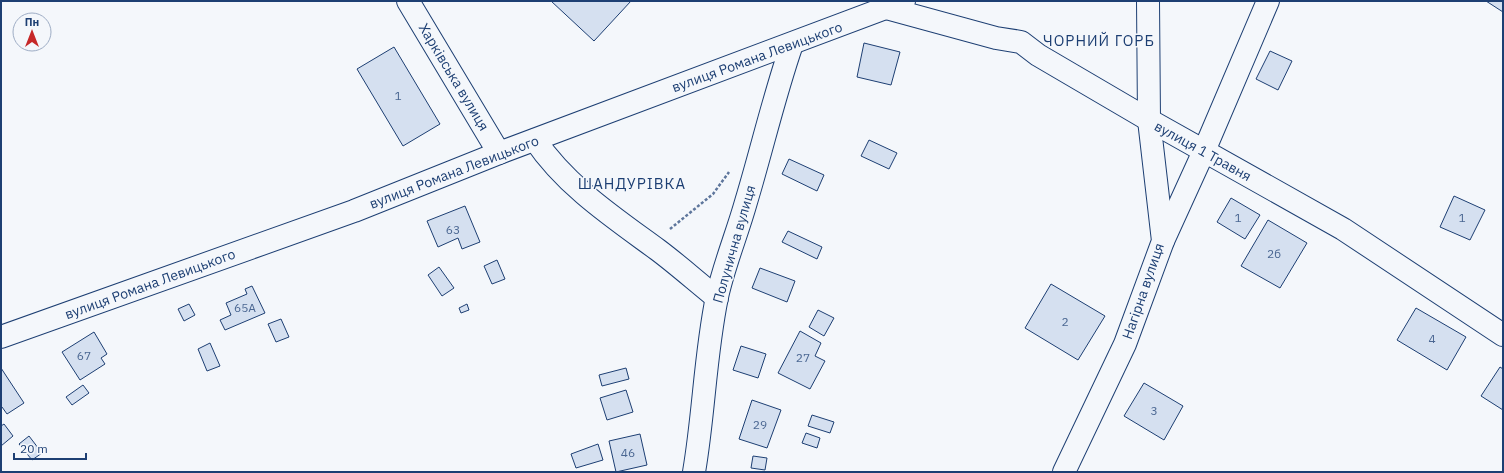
<svg xmlns="http://www.w3.org/2000/svg" width="1504" height="473" font-family="'IBM Plex Sans',sans-serif">
  <style>
    .building { fill: #d5e0f0; stroke: #1d3f73 }
    .lines { fill: none; stroke-linecap: round; stroke-linejoin: round }
    .street-casing { stroke: #1d3f73; stroke-width: 24 }
    .path { stroke: #5e769c; stroke-width: 2.5; stroke-dasharray: 3 2; stroke-linecap: butt }
    .street { stroke: #f4f7fb; stroke-width: 22 }
    .labels { text-anchor: middle; stroke-width: 3; stroke-linejoin: round; paint-order: stroke }
    .number-label { font-size: 12px; fill: #4b6792 }
    .street-label { font-size: 14px; fill: #1d3f73; stroke: #f4f7fb }
    .neighbourhood-label { font-size: 15px; letter-spacing: 1px; fill: #1d3f73; stroke: #f4f7fb }
  </style>
  <rect width="100%" height="100%" fill="#f4f7fb"/>
  <g class="building">
    <path d="M551 1H631L594 41Z"/>
    <path d="M1486 1H1503V12Z"/>
    <path d="M864 43 900 52 891 85 857 77Z"/>
    <path d="M394 47 440 124 403 146 357 69Z"/>
    <path d="M1270 51 1292 61 1278 90 1256 79Z"/>
    <path d="M869 140 897 153 889 169 861 156Z"/>
    <path d="M789 159 824 175 817 191 782 174Z"/>
    <path d="M1454 196 1485 210 1470 240 1440 227Z"/>
    <path d="M1231 198 1260 215 1245 239 1217 222Z"/>
    <path d="M465 206 480 242 462 249 458 238 438 247 427 221Z"/>
    <path d="M1268 220 1307 243 1280 288 1241 266Z"/>
    <path d="M788 231 822 247 817 259 782 242Z"/>
    <path d="M497 260 505 279 492 284 484 266Z"/>
    <path d="M439 267 454 288 442 296 428 275Z"/>
    <path d="M760 268 795 281 787 302 752 288Z"/>
    <path d="M1051 284 1105 316 1078 360 1025 328Z"/>
    <path d="M252 286 265 313 225 330 220 320 231 315 226 303 247 294 245 289Z"/>
    <path d="M189 304 195 315 184 321 178 309Z"/>
    <path d="M467 304 469 310 461 313 459 308Z"/>
    <path d="M1416 308 1466 337 1447 370 1397 340Z"/>
    <path d="M818 310 834 318 824 336 809 327Z"/>
    <path d="M281 319 289 337 276 342 268 324Z"/>
    <path d="M800 331 821 343 815 356 825 361 810 389 778 373Z"/>
    <path d="M94 332 107 354 101 358 105 364 80 380 62 352Z"/>
    <path d="M210 343 220 366 207 371 198 349Z"/>
    <path d="M741 346 766 354 758 378 733 370Z"/>
    <path d="M1500 367 1503 369V410L1481 396Z"/>
    <path d="M1 368 24 403 7 414 2 407 1 408Z"/>
    <path d="M626 368 629 379 602 386 599 375Z"/>
    <path d="M1144 383 1183 406 1164 440 1124 416Z"/>
    <path d="M83 385 89 393 72 405 66 397Z"/>
    <path d="M626 390 633 412 607 420 600 398Z"/>
    <path d="M752 400 781 410 767 448 739 439Z"/>
    <path d="M812 415 834 422 830 433 808 426Z"/>
    <path d="M4 424 13 436 1 446V426Z"/>
    <path d="M806 433 820 438 817 448 802 443Z"/>
    <path d="M640 434 647 465 616 472 609 441Z"/>
    <path d="M29 436 42 453 32 460 19 444Z"/>
    <path d="M598 444 603 460 576 468 571 454Z"/>
    <path d="M753 456 767 458 765 470 751 468Z"/>
  </g>
  <g class="lines">
    <defs>
      <g id="street">
        <path d="M408 1 499 153"/>
        <path d="M886 8 996 38 1021 42 1038 55 1149 120 1343 229 1503 335"/>
        <path d="M535 140C566 186 613 217 658 250 678 265 697 282 717 298"/>
        <path d="M1163 241 1204 151 1268 1"/>
        <path d="M1 337 354 211 499 153 904 1"/>
        <path d="M694 472C704 414 705 355 717 297 724 265 737 234 746 202 762 149 774 96 792 44"/>
        <path d="M1064 472 1125 344 1163 241 1149 120 1148 1"/>
      </g>
    </defs>
    <use href="#street" class="street-casing"/>
    <path class="path" d="M670 229 713 194 729 172"/>
    <use href="#street" class="street"/>
  </g>
  <g class="labels">
    <g class="number-label">
      <text x="398" y="100">1</text>
      <text x="1238" y="222">1</text>
      <text x="1462" y="222">1</text>
      <text x="453" y="234">63</text>
      <text x="1274" y="258">2б</text>
      <text x="245" y="312">65А</text>
      <text x="1065" y="326">2</text>
      <text x="1432" y="343">4</text>
      <text x="84" y="360">67</text>
      <text x="803" y="362">27</text>
      <text x="1154" y="415">3</text>
      <text x="760" y="429">29</text>
      <text x="628" y="457">46</text>
    </g>
    <g class="street-label">
      <text transform="translate(757 57) rotate(-20)" y="5">вулиця Романа Левицького</text>
      <text transform="translate(454 77) rotate(59)" y="5">Харківська вулиця</text>
      <text transform="translate(1203 151) rotate(29)" y="5">вулиця 1 Травня</text>
      <text transform="translate(454 172) rotate(-21)" y="5">вулиця Романа Левицького</text>
      <text transform="translate(734 244) rotate(-74)" y="5">Полунична вулиця</text>
      <text transform="translate(150 284) rotate(-20)" y="5">вулиця Романа Левицького</text>
      <text transform="translate(1143 291) rotate(-71)" y="5">Нагірна вулиця</text>
    </g>
    <g class="neighbourhood-label">
      <text x="1099" y="46">ЧОРНИЙ ГОРБ</text>
      <text x="632" y="189">ШАНДУРІВКА</text>
    </g>
  </g>
  <rect width="1504" height="473" fill="none" stroke="#1d3f73" stroke-width="4"/>
  <g transform="translate(32 32)"><circle r="19" fill="#f4f7fb" stroke="#9eadc5"/>
  <path d="M0-3L7 15L0 10L-7 15Z" fill="#c62828"/>
  <text y="-6" font-size="11" font-weight="bold" text-anchor="middle" fill="#1d3f73">Пн</text>
  </g>
  <path d="M14 453v6h72v-6" fill="none" stroke="#1d3f73" stroke-width="2"/>
  <text x="20" y="453" font-size="12" fill="#1d3f73" stroke="#f4f7fb" stroke-width="3" paint-order="stroke">20 m</text>
</svg>
